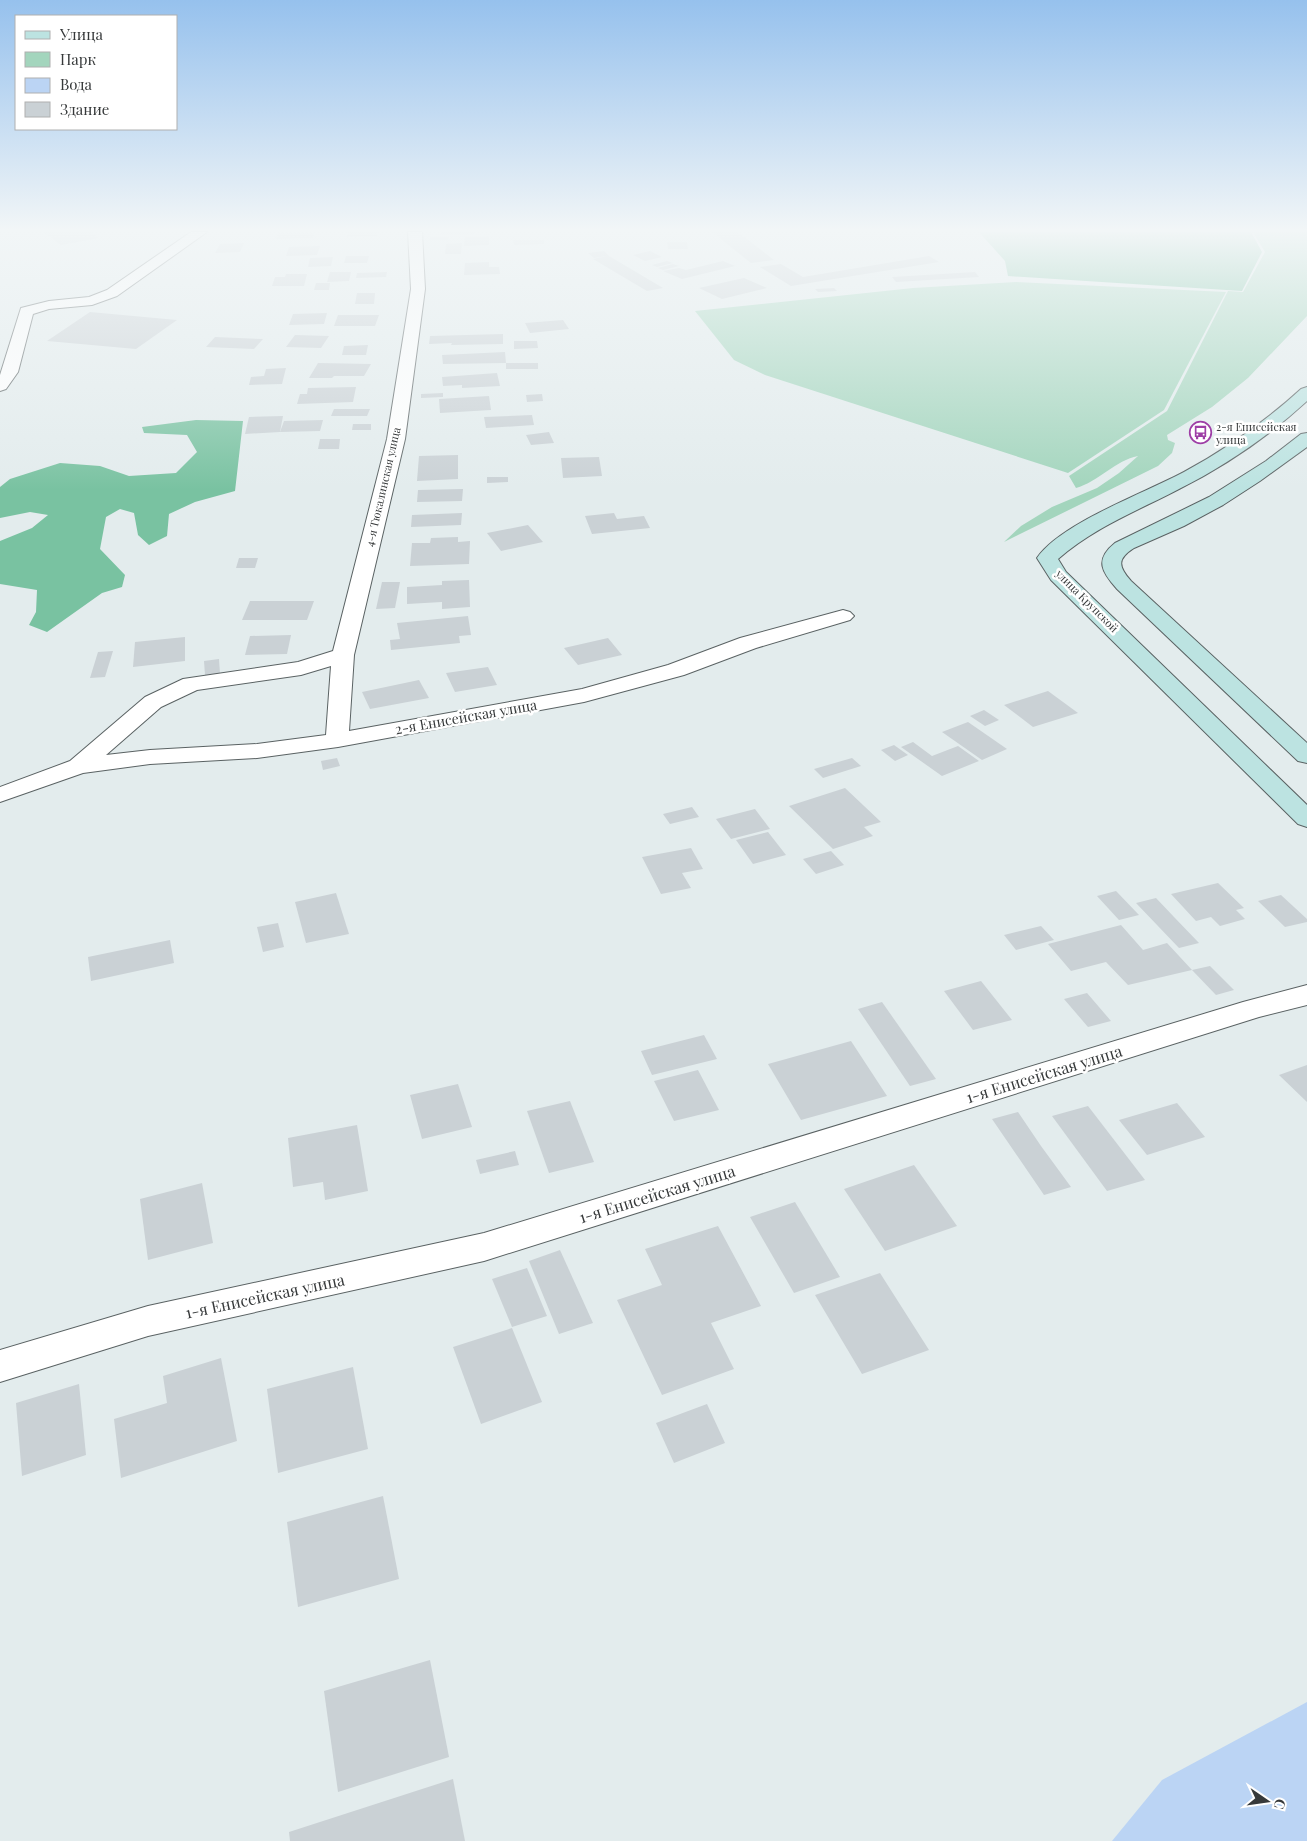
<svg xmlns="http://www.w3.org/2000/svg" width="1307" height="1841" font-family="'Playfair Display',serif">
  <style>
    .green { fill: #a3d5bd }
    .forest { fill: #79c2a1 }
    .water { fill: #bbd4f4 }
    .building { fill: #cad1d5 }
    .lines { fill: none; stroke-linecap: round; stroke-linejoin: round }
    .street-casing { stroke: #5a6263; stroke-width: 2 }
    .secondary-casing { stroke: #5a6263; stroke-width: 2 }
    .street { fill: #fff; fill-rule: evenodd }
    .secondary { fill: #bce3e1; fill-rule: evenodd }
    .labels { text-anchor: middle; stroke-width: 5; stroke-linejoin: round; paint-order: stroke }
    .far-poi-label { font-size: 11px; fill: #36393a; stroke: #fff; text-anchor: start }
    .far-street-label { font-size: 11px; fill: #36393a; stroke: #fff }
    .street-label { font-size: 14px; fill: #36393a; stroke: #fff }
    .near-street-label { font-size: 16px; fill: #36393a; stroke: #fff }
  </style>
  <rect width="100%" height="100%" fill="#e3eced"/>
  <g class="green">
    <path d="M1253 232H1307V316L1248 378 1212 407 1167 435 1168 440 1175 443 1172 453 1158 466 1004 542 1021 526 1052 507 1097 488 1119 473 1138 456C1116 460 1098 482 1076 488L1069 476 1167 411 1228 291 1243 292 1265 252Z"/>
    <path d="M1016 282 1226 292 1164 410 1068 473 765 375 734 360 695 311 913 288Z"/>
  </g>
  <g class="forest">
    <path d="M979 232H1251L1262 252 1242 291 1008 276 1005 261Z"/>
    <path d="M196 420 243 421 235 491 195 502 169 514 167 536 149 545 138 535 134 513 120 509 106 517 100 549 125 575 122 587 102 593 47 632 29 625 36 612 37 590 0 584V541L32 528 48 515 30 512 0 518V487L10 479 60 463 100 466 129 476 176 473 197 452 187 435 144 433 142 427Z"/>
  </g>
  <path class="water" d="M1307 1702V1841H1112L1162 1780Z"/>
  <g class="building">
    <path d="M43 232H90L99 238 61 245Z"/>
    <path d="M348 232H378L377 236 347 237Z"/>
    <path d="M441 232H475V234L441 235Z"/>
    <path d="M712 232H738L774 260 751 263Z"/>
    <path d="M278 233H314L313 238 276 239Z"/>
    <path d="M489 236V245L464 246 465 237Z"/>
    <path d="M430 237H449L448 240H430Z"/>
    <path d="M513 240H544V244L514 245Z"/>
    <path d="M667 242H687L688 249H668Z"/>
    <path d="M244 243 240 252 215 253 220 244Z"/>
    <path d="M462 243 461 254H445L446 244Z"/>
    <path d="M320 246 317 255 286 256 289 247Z"/>
    <path d="M604 251 609 256 663 288 647 291 593 259 607 256 594 258 588 253Z"/>
    <path d="M650 251 662 257 645 261 633 255Z"/>
    <path d="M346 256H369L367 263H344Z"/>
    <path d="M929 256 939 262 791 286 760 267 781 264 803 277Z"/>
    <path d="M333 257 331 266 308 267 310 258Z"/>
    <path d="M667 261 673 263 657 267 652 265Z"/>
    <path d="M723 261 735 266 682 279 663 271 679 268 686 270Z"/>
    <path d="M489 262V267H499L500 274 464 275 465 263Z"/>
    <path d="M673 264 679 266 663 270 658 268Z"/>
    <path d="M330 272H351L349 281 327 282Z"/>
    <path d="M387 272 386 277 356 278 357 273Z"/>
    <path d="M975 272 979 277 896 282 892 277Z"/>
    <path d="M286 274H307L304 286H272L275 277H285Z"/>
    <path d="M744 278 767 288 722 299 699 288Z"/>
    <path d="M316 283H330L329 290H314Z"/>
    <path d="M834 288 837 291 818 292 815 289Z"/>
    <path d="M357 293H375L374 304H355Z"/>
    <path d="M90 312 177 320 136 349 47 341Z"/>
    <path d="M327 313 324 324 289 325 293 314Z"/>
    <path d="M338 315H379L375 326H334Z"/>
    <path d="M563 320 569 329 530 333 525 323Z"/>
    <path d="M503 334V344L451 345 452 343 429 344 430 336Z"/>
    <path d="M295 335 329 336 321 348 286 347Z"/>
    <path d="M215 337 263 339 254 349 206 347Z"/>
    <path d="M514 341H537L538 348 514 349Z"/>
    <path d="M368 345 366 355H342L344 346Z"/>
    <path d="M505 352 506 363H538V369H506V363L443 364 442 355Z"/>
    <path d="M318 363 371 364 364 376H334L332 378H309Z"/>
    <path d="M286 368 282 384 249 385 251 377 264 376 266 369Z"/>
    <path d="M497 373 500 386 462 388V385L443 386 442 377Z"/>
    <path d="M356 387 353 402 297 404 300 394H307L308 388Z"/>
    <path d="M443 393V397L421 398V394Z"/>
    <path d="M542 394 543 401 527 402 526 395Z"/>
    <path d="M489 396 491 410 440 413 439 399Z"/>
    <path d="M334 409H370L367 416H331Z"/>
    <path d="M532 415 534 425 486 428 484 417Z"/>
    <path d="M283 416 280 432 245 434 249 417Z"/>
    <path d="M323 420 320 431 280 432 284 421Z"/>
    <path d="M353 424H371V430H352Z"/>
    <path d="M549 432 554 443 531 445 526 435Z"/>
    <path d="M320 439H340L339 449H318Z"/>
    <path d="M458 455V479L417 481 419 456Z"/>
    <path d="M599 457 602 476 563 478 561 458Z"/>
    <path d="M487 477H508V482L487 483Z"/>
    <path d="M463 489 462 501 417 502 418 490Z"/>
    <path d="M462 513 461 525 411 527 412 515Z"/>
    <path d="M614 513 617 519 644 516 650 528 592 534 585 516Z"/>
    <path d="M528 525 543 542 501 551 487 533Z"/>
    <path d="M458 537V542L470 541 469 564 410 566 412 543H430L431 538Z"/>
    <path d="M239 558H258L255 568H236Z"/>
    <path d="M469 580 470 607 442 609V602L407 604V587L442 585V581Z"/>
    <path d="M382 582H400L395 608 376 609Z"/>
    <path d="M250 601H314L307 620H242Z"/>
    <path d="M468 616 471 635 459 636 460 643 391 650 390 640 400 639 397 623Z"/>
    <path d="M291 635 287 654 245 655 250 636Z"/>
    <path d="M185 637V661L133 667 135 642Z"/>
    <path d="M608 638 622 655 578 665 564 648Z"/>
    <path d="M113 651 105 677 90 678 98 652Z"/>
    <path d="M219 659 220 674 205 675 204 661Z"/>
    <path d="M488 667 497 685 455 692 446 673Z"/>
    <path d="M419 680 429 698 370 709 362 692Z"/>
    <path d="M1048 691 1078 713 1033 727 1004 705Z"/>
    <path d="M984 710 999 720 985 726 970 716Z"/>
    <path d="M968 722 1007 749 982 760 942 732Z"/>
    <path d="M913 742 932 756 958 746 979 761 942 776 901 747Z"/>
    <path d="M894 745 908 755 895 761 881 750Z"/>
    <path d="M337 758 340 766 323 770 321 761Z"/>
    <path d="M852 758 861 766 823 778 814 769Z"/>
    <path d="M845 788 881 822 864 827 873 836 833 849 789 806Z"/>
    <path d="M692 807 699 817 670 824 663 814Z"/>
    <path d="M755 809 770 829 731 839 716 819Z"/>
    <path d="M768 832 786 855 753 864 736 840Z"/>
    <path d="M691 848 703 869 682 873 691 888 661 894 642 857Z"/>
    <path d="M831 851 844 865 816 874 803 859Z"/>
    <path d="M1218 883 1244 908 1236 910 1245 919 1220 926 1211 917 1196 921 1171 894Z"/>
    <path d="M1116 891 1139 915 1119 920 1097 896Z"/>
    <path d="M336 893 349 934 306 943 295 902Z"/>
    <path d="M1281 895 1307 919V922L1285 927 1258 901Z"/>
    <path d="M1156 898 1174 917 1199 943 1179 948 1136 903Z"/>
    <path d="M278 923 284 947 263 952 257 927Z"/>
    <path d="M1121 925 1143 950 1167 943 1192 970 1128 985 1106 962 1071 971 1048 944Z"/>
    <path d="M1041 926 1054 940 1016 950 1004 935Z"/>
    <path d="M170 940 174 963 91 981 88 957Z"/>
    <path d="M1210 966 1234 990 1216 995 1192 970Z"/>
    <path d="M981 981 1012 1020 973 1030 944 991Z"/>
    <path d="M1087 993 1111 1021 1088 1027 1064 999Z"/>
    <path d="M882 1002 936 1079 910 1086 858 1009Z"/>
    <path d="M704 1035 717 1059 652 1075 641 1051Z"/>
    <path d="M851 1041 887 1096 801 1120 768 1064Z"/>
    <path d="M1307 1065V1102L1279 1075Z"/>
    <path d="M698 1070 719 1110 674 1121 654 1081Z"/>
    <path d="M458 1084 472 1127 422 1139 410 1095Z"/>
    <path d="M570 1101 594 1162 549 1173 527 1111Z"/>
    <path d="M1177 1103 1205 1137 1147 1155 1119 1120Z"/>
    <path d="M1088 1106 1145 1180 1107 1191 1052 1116Z"/>
    <path d="M1018 1112 1041 1146 1071 1187 1044 1195 992 1119Z"/>
    <path d="M357 1125 368 1191 325 1200 323 1182 293 1187 288 1138Z"/>
    <path d="M515 1151 519 1165 480 1174 476 1160Z"/>
    <path d="M914 1165 957 1226 885 1251 844 1189Z"/>
    <path d="M202 1183 213 1243 148 1260 140 1199Z"/>
    <path d="M795 1202 840 1277 794 1293 750 1217Z"/>
    <path d="M718 1226 761 1306 711 1323 734 1369 662 1395 617 1300 662 1285 645 1249Z"/>
    <path d="M560 1250 593 1323 559 1334 529 1261Z"/>
    <path d="M527 1268 547 1316 512 1327 492 1279Z"/>
    <path d="M880 1273 929 1350 862 1374 815 1295Z"/>
    <path d="M512 1328 542 1402 481 1424 453 1347Z"/>
    <path d="M221 1358 237 1441 121 1478 114 1419 167 1403 163 1376Z"/>
    <path d="M353 1367 368 1449 278 1473 267 1389Z"/>
    <path d="M79 1384 86 1455 22 1476 16 1403Z"/>
    <path d="M707 1404 725 1443 674 1463 656 1423Z"/>
    <path d="M383 1496 399 1579 298 1607 287 1522Z"/>
    <path d="M430 1660 449 1757 338 1792 324 1691Z"/>
    <path d="M453 1779 465 1841H290L289 1832Z"/>
  </g>
  <g class="lines">
    <defs>
      <g id="street">
        <path d="M191 232H207L117 296 92 305 49 309 33 314 18 372 6 389 0 391V375L21 308 49 301 89 297 107 290Z"/>
        <path d="M408 232H422L425 289 405 439 354 655 349 731 582 689 668 665 740 638 843 610 850 612 854 616 850 620 756 648 684 675 584 702 338 747 257 758 150 764 83 773 0 802V787L70 761 145 697 183 679 298 662 333 651 387 439 411 289ZM331 666 326 735 257 744 150 750 106 755 161 707 197 690 301 675Z"/>
        <path d="M1307 985V1005L1259 1017 484 1261 148 1336 0 1382V1350L148 1306 484 1233 1243 1002Z"/>
      </g>
      <g id="secondary">
        <path d="M1307 387V401C1269 436 1225 466 1179 489 1137 511 1093 528 1058 559L1066 572 1307 805V827L1298 824 1051 580 1037 558C1061 523 1145 493 1184 472 1226 449 1266 421 1301 389Z"/>
        <path d="M1307 433V447L1260 481 1223 505 1184 526 1134 548C1117 559 1118 566 1131 581L1307 743V763L1298 761 1117 589C1102 572 1094 560 1115 543L1209 497 1266 461 1301 434Z"/>
      </g>
    </defs>
    <use href="#street" class="street-casing"/>
    <use href="#secondary" class="secondary-casing"/>
    <use href="#street" class="street"/>
    <use href="#secondary" class="secondary"/>
  </g>
  <linearGradient id="sky" x2="0" y2="1"><stop stop-color="#96c1ed"/><stop offset="0.47" stop-color="#f2f6f7"/><stop offset="1" stop-color="#f2f6f7" stop-opacity="0"/></linearGradient>
  <rect width="1307" height="490" fill="url(#sky)"/>
  <defs>
    <symbol id="bus-ring" viewBox="-11 -11 22 22"><circle r="9.5" fill="#fff" stroke="#9e3ea6" stroke-width="1.5"/><path d="M-5-6H5V4H4V6H2V4H-2V6H-4V4H-5ZM-3.5-4V0h7V-4ZM-3.5 1.2v1.5H-2V1.2ZM2 1.2v1.5H3.5V1.2Z" fill="#9e3ea6"/></symbol>
  </defs>
  <g fill-rule="evenodd">
    <use href="#bus-ring" x="1188" y="420" width="25" height="25"/>
  </g>
  <g class="labels">
    <g class="far-poi-label">
      <text x="1216" y="431">2-я Енисейская<tspan x="1216" dy="13">улица</tspan></text>
    </g>
    <g class="far-street-label">
      <text transform="translate(383 487) rotate(-77)" y="4">4-я Тюкалинская улица</text>
      <text transform="translate(1087 601) rotate(45)" y="4">улица Крупской</text>
    </g>
    <g class="street-label">
      <text transform="translate(466 717) rotate(-10)" y="5">2-я Енисейская улица</text>
    </g>
    <g class="near-street-label">
      <text transform="translate(1044 1074) rotate(-17)" y="6">1-я Енисейская улица</text>
      <text transform="translate(657 1194) rotate(-17)" y="6">1-я Енисейская улица</text>
      <text transform="translate(265 1296) rotate(-12)" y="6">1-я Енисейская улица</text>
    </g>
  </g>
  <rect x="15" y="15" width="162" height="115" fill="#ffffff" stroke="#afb0b0"/>
  <rect x="25" y="31" width="25" height="8" fill="#bce3e1" stroke="#afb0b0"/>
  <text x="60" y="40" font-size="15" fill="#36393a">Улица</text>
  <rect x="25" y="52" width="25" height="15" fill="#a3d5bd" stroke="#afb0b0"/>
  <text x="60" y="65" font-size="15" fill="#36393a">Парк</text>
  <rect x="25" y="78" width="25" height="15" fill="#bbd4f4" stroke="#afb0b0"/>
  <text x="60" y="90" font-size="15" fill="#36393a">Вода</text>
  <rect x="25" y="102" width="25" height="15" fill="#cad1d5" stroke="#afb0b0"/>
  <text x="60" y="115" font-size="15" fill="#36393a">Здание</text>
  <g transform="translate(1267 1801) rotate(103)" stroke="#ffffff" stroke-width="4" paint-order="stroke">
  <path d="M0-4L9 19L0 12L-9 19Z" fill="#36393a"/>
  <text y="-8" font-size="14" font-weight="bold" text-anchor="middle" fill="#36393a">С</text>
  </g>
</svg>
